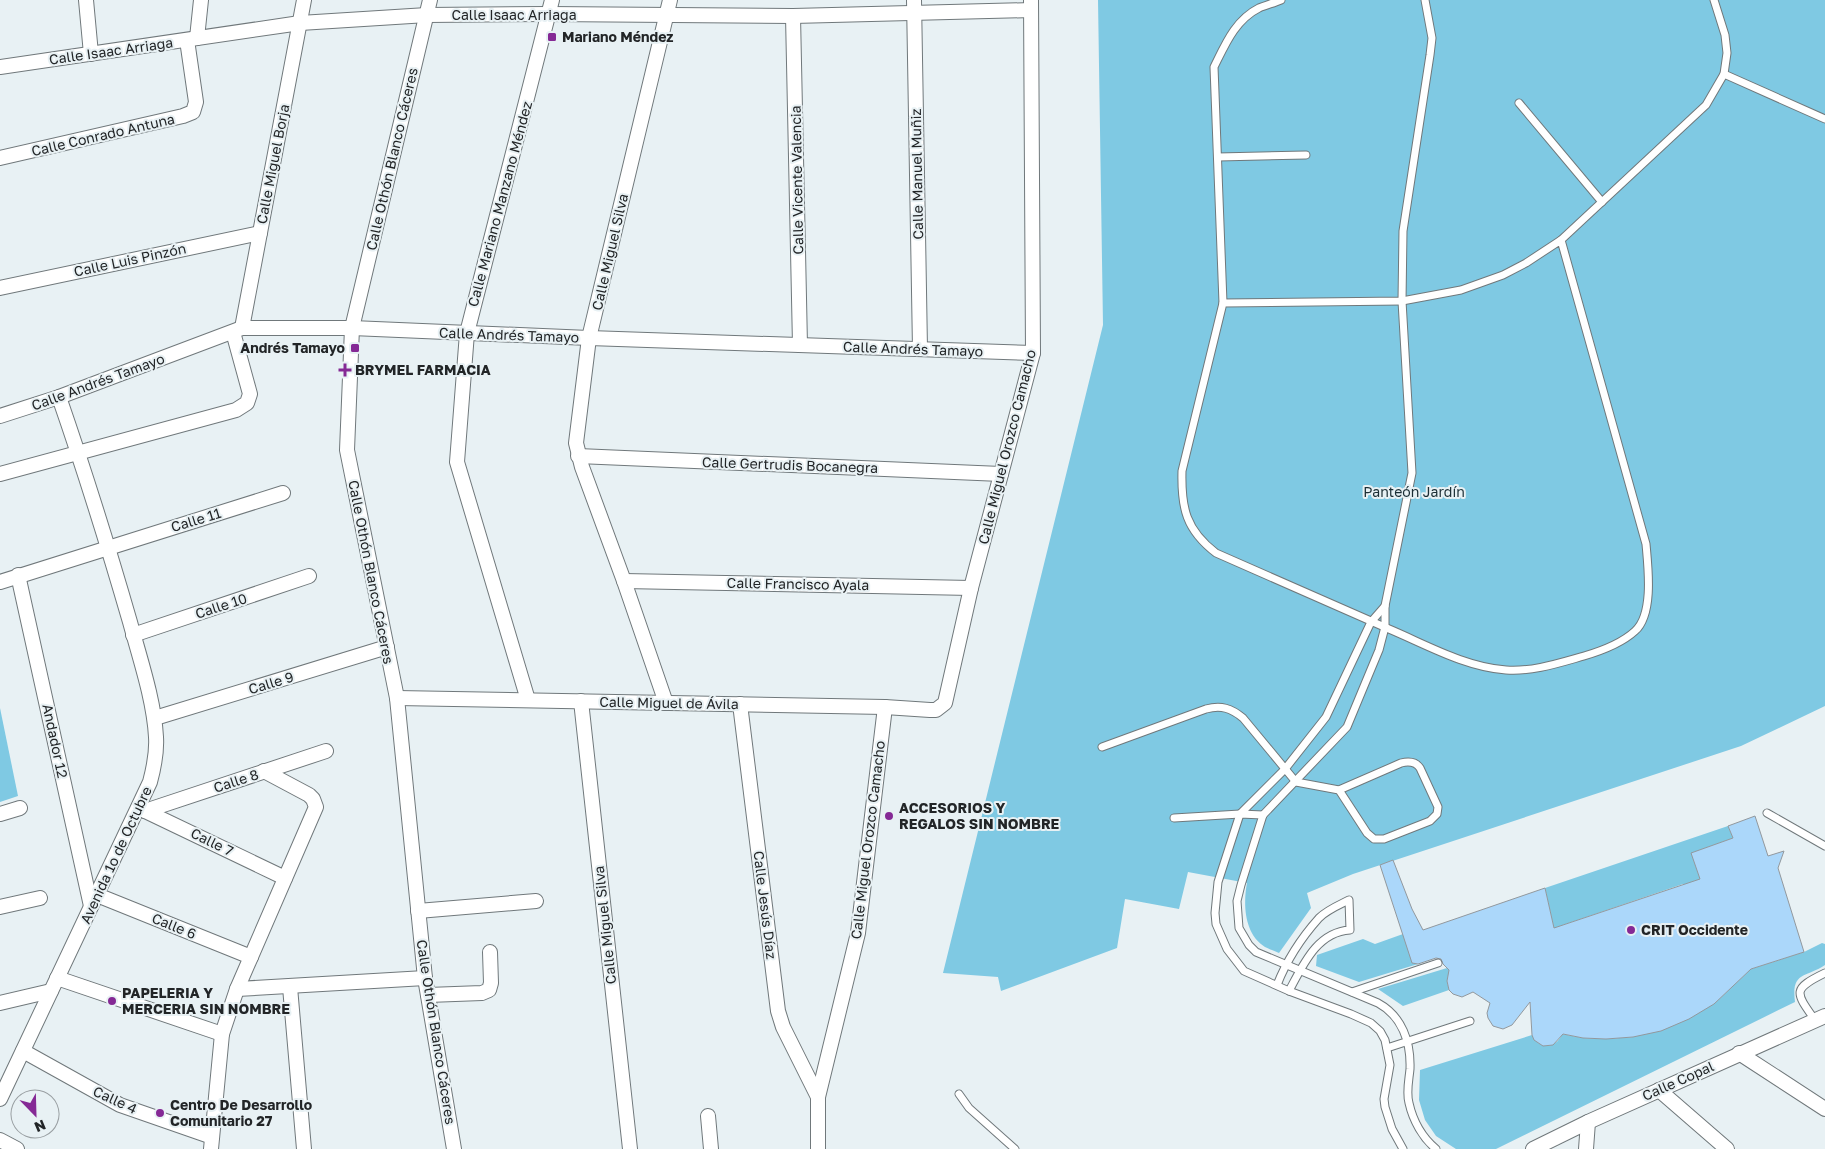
<svg xmlns="http://www.w3.org/2000/svg" width="1825" height="1149" font-family="'Golos Text',sans-serif">
  <style>
    .green { fill: #7fc9e3 }
    .building { fill: #abd7fa; stroke: #92989d }
    .lines { fill: none; stroke-linecap: round; stroke-linejoin: round }
    .lane-casing { stroke: #70787b; stroke-width: 9 }
    .street-casing { stroke: #70787b; stroke-width: 16 }
    .lane { stroke: #fff; stroke-width: 7 }
    .street { stroke: #fff; stroke-width: 14 }
    .poi-dot { fill: #852995; stroke: #e8f1f4; stroke-width: 2 }
    .labels { text-anchor: middle; stroke-width: 4; stroke-linejoin: round; paint-order: stroke }
    .street-label { font-size: 14px; fill: #222527; stroke: #e8f1f4 }
    .poi-label { font-size: 14px; font-weight: bold; fill: #222527; stroke: #e8f1f4; text-anchor: start }
    .park-label { font-size: 14px; fill: #1b2e35; stroke: #e8f1f4 }
  </style>
  <rect width="100%" height="100%" fill="#e8f1f4"/>
  <g class="green">
    <path d="M1098 0H1825V706L1741 746 1353 874 1307 893 1311 908 1279 953C1274 951 1269 949 1265 947 1244 934 1243 904 1247 883L1188 872 1179 909 1125 899 1117 948 1001 991 998 977 943 973 1103 325Z"/>
    <path d="M0 708 18 796 0 802Z"/>
    <path d="M1728 826 1733 838 1692 853 1720 940 1706 953 1683 884 1563 925 1584 992 1567 989 1545 888Z"/>
    <path d="M1403 934 1418 964 1359 982 1316 966 1317 955 1363 939 1375 944Z"/>
    <path d="M1822 943 1825 944V965C1806 978 1791 971 1795 1002L1496 1149H1456L1436 1136 1425 1120 1419 1100 1420 1070 1532 1035C1539 1050 1556 1049 1562 1034L1583 1038 1606 1039 1633 1037 1714 1004 1751 969 1804 952Z"/>
    <path d="M1447 968 1451 972 1447 981 1449 990 1403 1006 1378 989Z"/>
  </g>
  <path class="building" d="M1755 816 1768 856 1784 851 1778 868 1804 952 1751 969 1714 1004 1689 1019 1661 1031 1633 1037 1606 1039 1583 1038 1563 1034 1553 1045 1543 1046 1534 1040 1532 1035 1530 1002 1512 1025 1503 1029 1493 1026 1488 1018 1487 1013 1490 1003 1473 992 1462 997 1453 994 1449 990 1447 981 1449 970 1443 964 1441 959 1436 958 1418 964 1412 963 1380 865 1393 860 1412 909 1423 930 1545 888 1554 928 1700 879 1691 853 1733 838 1728 826Z"/>
  <g class="lines">
    <defs>
      <g id="lane">
        <path d="M1425 0 1432 38 1430 55 1403 231 1402 301 1412 473 1385 606V627L1379 650 1347 727 1263 815 1241 885 1237 901 1239 928 1249 945 1256 952 1378 1003C1402 1016 1411 1042 1410 1069 1409 1080 1406 1092 1409 1103 1413 1121 1423 1138 1436 1149"/>
        <path d="M1724 74 1825 119"/>
        <path d="M1519 103 1602 202"/>
        <path d="M1218 157 1306 155"/>
        <path d="M1561 240 1646 544C1648 567 1654 614 1635 631 1622 643 1601 651 1584 656 1559 663 1532 672 1506 670 1465 667 1427 645 1389 629 1332 604 1274 579 1216 553 1186 530 1181 508 1182 471L1223 303 1402 301 1461 290 1503 275 1526 263Z"/>
        <path d="M1561 240 1706 105 1724 74 1727 53 1725 35 1714 0"/>
        <path d="M1223 303 1214 67C1225 45 1235 20 1259 8 1266 5 1274 3 1281 0"/>
        <path d="M1385 606 1371 622 1326 717 1285 769 1240 814 1218 882 1215 913 1216 924 1227 949 1244 971 1289 991 1351 1014 1371 1023 1380 1031 1385 1040 1390 1065 1384 1099 1385 1107 1392 1129 1403 1149"/>
        <path d="M1102 747 1206 709C1221 705 1231 708 1243 718L1296 782 1339 790 1367 833 1374 839H1384L1430 821 1437 814 1438 807 1420 768C1416 762 1409 761 1401 763L1339 790"/>
        <path d="M1767 813 1825 846"/>
        <path d="M1174 818 1240 814 1263 815"/>
        <path d="M1277 985C1286 962 1302 937 1319 918 1327 910 1339 905 1349 900L1350 930C1317 932 1303 965 1289 991"/>
        <path d="M1352 992 1438 963"/>
        <path d="M1815 1020C1795 992 1792 989 1825 973"/>
        <path d="M1387 1048 1470 1021"/>
        <path d="M959 1094 969 1108 1015 1149"/>
      </g>
      <g id="street">
        <path d="M86 0 91 54"/>
        <path d="M430 0 352 328 347 450 397 698 425 978 454 1149"/>
        <path d="M914 0 920 349"/>
        <path d="M793 16 800 345"/>
        <path d="M197 38 201 0"/>
        <path d="M0 67 300 23 427 15 549 14 793 16 1031 10"/>
        <path d="M0 158 183 116 193 112 196 102 187 40"/>
        <path d="M0 288 260 233"/>
        <path d="M242 328 304 0"/>
        <path d="M0 416 59 397 242 328H352L589 338 1033 353"/>
        <path d="M578 456 1001 474"/>
        <path d="M0 474 236 410 247 403 250 394 233 332"/>
        <path d="M18 575 91 906"/>
        <path d="M624 581 971 588"/>
        <path d="M0 582 283 493"/>
        <path d="M133 635 309 576"/>
        <path d="M397 698 885 707 930 710H936L945 703 971 588 1033 353 1031 0"/>
        <path d="M528 700 457 462 467 333 552 0"/>
        <path d="M581 701 630 1149"/>
        <path d="M666 703 624 581 582 467 576 443 589 338 670 0"/>
        <path d="M740 704 778 1011 783 1027 818 1097"/>
        <path d="M155 718 387 647"/>
        <path d="M141 809 285 878"/>
        <path d="M145 811 326 751"/>
        <path d="M0 814 20 808"/>
        <path d="M97 895 251 957"/>
        <path d="M0 907 40 898"/>
        <path d="M418 911 536 901"/>
        <path d="M57 978 222 1034"/>
        <path d="M290 987 304 1149"/>
        <path d="M237 989 425 978"/>
        <path d="M428 995 482 993 489 990 491 983 490 952"/>
        <path d="M0 1003 51 991"/>
        <path d="M23 1051 120 1105 212 1137"/>
        <path d="M1739 1053 1825 1109"/>
        <path d="M1659 1090 1727 1149"/>
        <path d="M0 1099 150 782C154 767 157 752 156 737 154 700 140 659 130 622 108 546 85 472 59 397"/>
        <path d="M708 1116 711 1149"/>
        <path d="M0 1140 17 1149"/>
        <path d="M211 1149 222 1034 237 989 316 807 313 799 309 795 264 771"/>
        <path d="M818 1149V1097L858 933 885 707"/>
        <path d="M1533 1149 1588 1122 1825 1016"/>
        <path d="M1586 1149 1588 1122"/>
      </g>
    </defs>
    <use href="#lane" class="lane-casing"/>
    <use href="#street" class="street-casing"/>
    <use href="#lane" class="lane"/>
    <use href="#street" class="street"/>
  </g>
  <g class="poi-dot">
    <rect x="547" y="32" width="10" height="10" rx="2.5"/>
    <rect x="350" y="343" width="10" height="10" rx="2.5"/>
    <path d="M342.5 362.5h5v5h5v5h-5v5h-5v-5h-5v-5h5z"/>
    <circle cx="889" cy="816" r="5"/>
    <circle cx="1631" cy="930" r="5"/>
    <circle cx="112" cy="1001" r="5"/>
    <circle cx="160" cy="1113" r="5"/>
  </g>
  <g class="labels">
    <g class="street-label">
      <text x="514" y="20">Calle Isaac Arriaga</text>
      <text transform="translate(111 51) rotate(-8)" y="5">Calle Isaac Arriaga</text>
      <text transform="translate(103 135) rotate(-13)" y="5">Calle Conrado Antuna</text>
      <text transform="translate(392 159) rotate(-77)" y="5">Calle Othón Blanco Cáceres</text>
      <text transform="translate(273 164) rotate(-79)" y="5">Calle Miguel Borja</text>
      <text transform="translate(917 174) rotate(-91)" y="5">Calle Manuel Muñiz</text>
      <text transform="translate(797 180) rotate(-91)" y="5">Calle Vicente Valencia</text>
      <text transform="translate(500 204) rotate(-75)" y="5">Calle Mariano Manzano Méndez</text>
      <text transform="translate(610 252) rotate(-77)" y="5">Calle Miguel Silva</text>
      <text transform="translate(130 260) rotate(-12)" y="5">Calle Luis Pinzón</text>
      <text transform="translate(509 335) rotate(2)" y="5">Calle Andrés Tamayo</text>
      <text transform="translate(913 349) rotate(2)" y="5">Calle Andrés Tamayo</text>
      <text transform="translate(98 382) rotate(-20)" y="5">Calle Andrés Tamayo</text>
      <text transform="translate(1007 447) rotate(-76)" y="5">Calle Miguel Orozco Camacho</text>
      <text transform="translate(790 465) rotate(2)" y="5">Calle Gertrudis Bocanegra</text>
      <text transform="translate(196 520) rotate(-17)" y="5">Calle 11</text>
      <text transform="translate(371 572) rotate(79)" y="5">Calle Othón Blanco Cáceres</text>
      <text transform="translate(798 584) rotate(1)" y="5">Calle Francisco Ayala</text>
      <text transform="translate(221 606) rotate(-18)" y="5">Calle 10</text>
      <text transform="translate(271 683) rotate(-17)" y="5">Calle 9</text>
      <text transform="translate(669 703) rotate(1)" y="5">Calle Miguel de Ávila</text>
      <text transform="translate(55 741) rotate(78)" y="5">Andador 12</text>
      <text transform="translate(236 781) rotate(-18)" y="5">Calle 8</text>
      <text transform="translate(868 840) rotate(-83)" y="5">Calle Miguel Orozco Camacho</text>
      <text transform="translate(212 842) rotate(26)" y="5">Calle 7</text>
      <text transform="translate(116 855) rotate(-65)" y="5">Avenida 1o de Octubre</text>
      <text transform="translate(765 905) rotate(83)" y="5">Calle Jesús Díaz</text>
      <text transform="translate(605 925) rotate(-96)" y="5">Calle Miguel Silva</text>
      <text transform="translate(174 926) rotate(22)" y="5">Calle 6</text>
      <text transform="translate(436 1032) rotate(81)" y="5">Calle Othón Blanco Cáceres</text>
      <text transform="translate(1678 1081) rotate(-24)" y="5">Calle Copal</text>
      <text transform="translate(115 1100) rotate(25)" y="5">Calle 4</text>
    </g>
    <g class="poi-label">
      <text x="562" y="42">Mariano Méndez</text>
      <text x="345" y="353" text-anchor="end">Andrés Tamayo</text>
      <text x="355" y="375">BRYMEL FARMACIA</text>
      <text x="899" y="813">ACCESORIOS Y<tspan x="899" dy="16">REGALOS SIN NOMBRE</tspan></text>
      <text x="1641" y="935">CRIT Occidente</text>
      <text x="122" y="998">PAPELERIA Y<tspan x="122" dy="16">MERCERIA SIN NOMBRE</tspan></text>
      <text x="170" y="1110">Centro De Desarrollo<tspan x="170" dy="16">Comunitario 27</tspan></text>
    </g>
    <g class="park-label">
      <text x="1414" y="497">Panteón Jardín</text>
    </g>
  </g>
  <g transform="translate(35 1114) rotate(157)"><circle r="24" fill="#e8f1f4" stroke="#999fa2"/>
  <path d="M0-4L9 19L0 12L-9 19Z" fill="#852995"/>
  <text y="-8" font-size="14" font-weight="bold" text-anchor="middle" fill="#222527">N</text>
  </g>
</svg>
